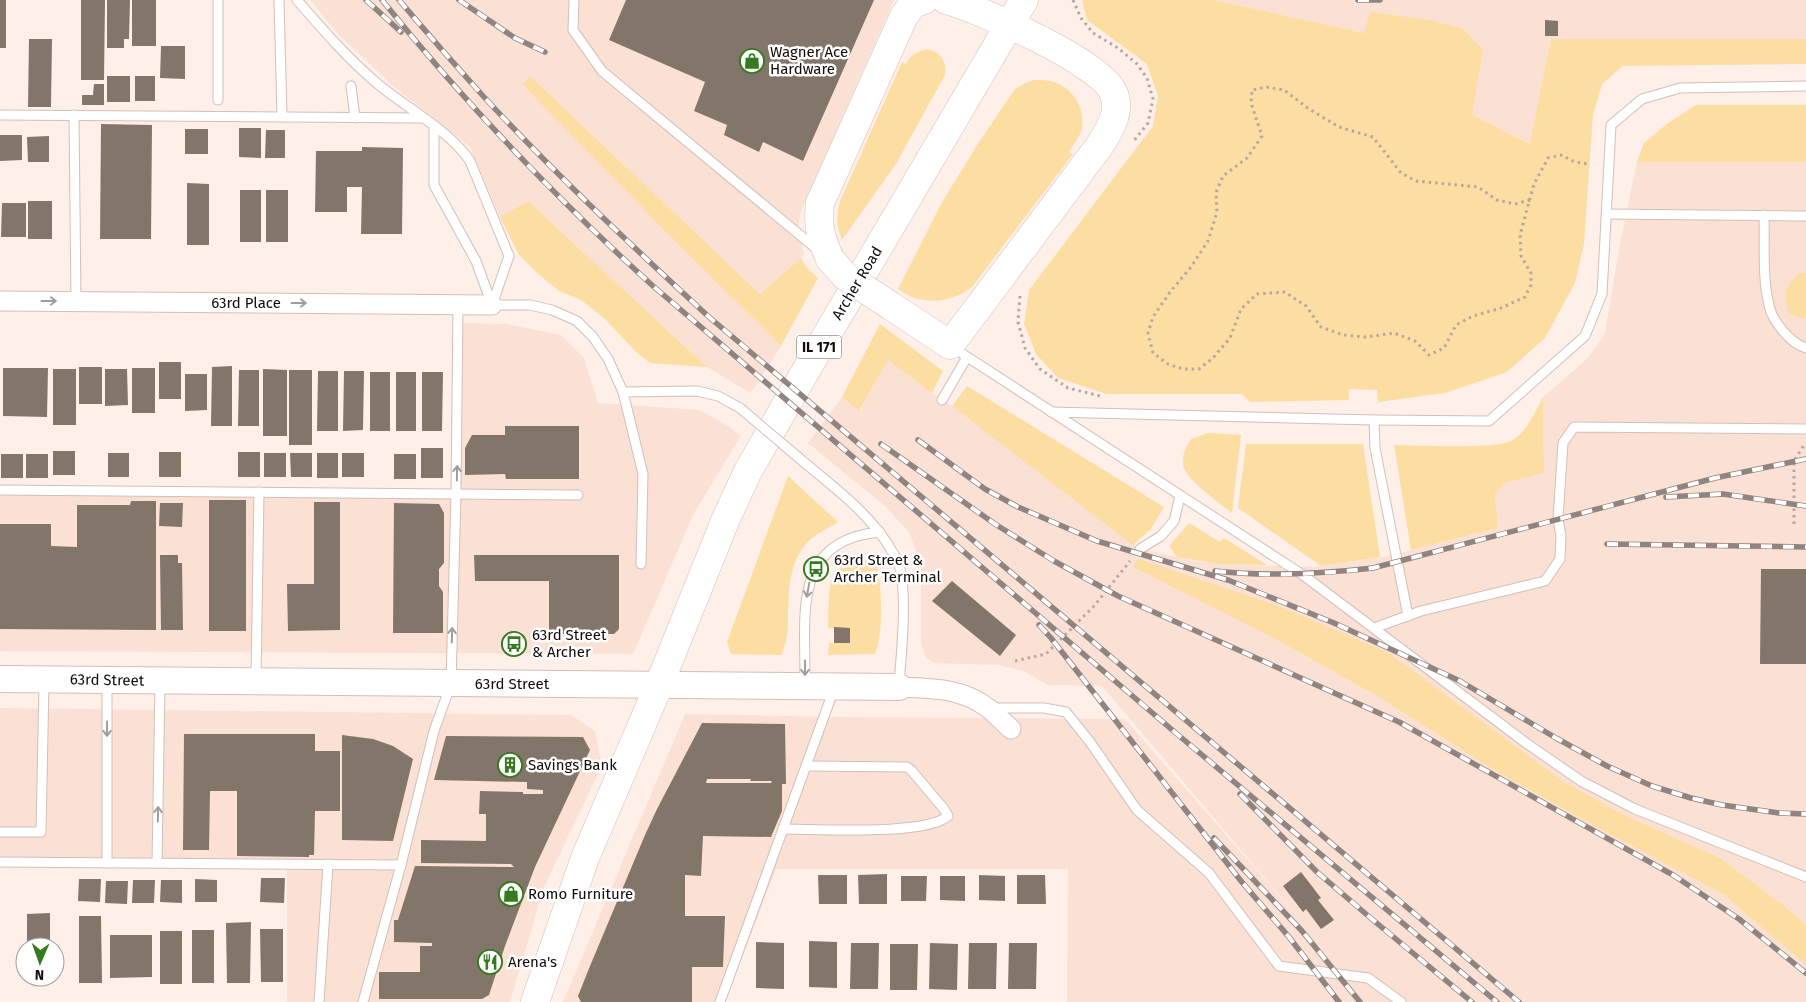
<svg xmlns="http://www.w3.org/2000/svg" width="1806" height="1002" font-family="'Fira Sans',sans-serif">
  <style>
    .built { fill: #fbe0d4 }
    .green { fill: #fcdda2 }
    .building { fill: #827569; fill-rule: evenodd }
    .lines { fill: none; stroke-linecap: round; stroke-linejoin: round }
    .lane-casing { stroke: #d2bfb7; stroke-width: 11 }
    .street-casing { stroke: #d2bfb7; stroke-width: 21 }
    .secondary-casing { stroke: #d2bfb7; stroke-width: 28 }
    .primary-casing { stroke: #d2bfb7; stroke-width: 29 }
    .path { stroke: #b5a8a3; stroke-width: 3; stroke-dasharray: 2.5 4; stroke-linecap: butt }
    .lane { stroke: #fff; stroke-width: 9 }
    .street { stroke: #fff; stroke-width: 19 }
    .secondary { stroke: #fff; stroke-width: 26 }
    .primary { stroke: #fff; stroke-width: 28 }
    .rail-casing { stroke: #8f8480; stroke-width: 5.5 }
    .rail { stroke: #fff; stroke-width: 4; stroke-dasharray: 11; stroke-linecap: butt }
    .lane-bridge-casing { stroke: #d2bfb7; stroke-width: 11; stroke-linecap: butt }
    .primary-bridge-casing { stroke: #d2bfb7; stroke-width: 29; stroke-linecap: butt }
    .lane-bridge { stroke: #fff; stroke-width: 9 }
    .primary-bridge { stroke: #fff; stroke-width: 28 }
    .oneway { stroke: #a09d9d }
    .labels { text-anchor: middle; stroke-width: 5; stroke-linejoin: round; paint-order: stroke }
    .shield { fill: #fff; stroke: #585453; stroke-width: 1 }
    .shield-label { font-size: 14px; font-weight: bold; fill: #110b09 }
    .poi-label { font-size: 15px; fill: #110b09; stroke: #fff; text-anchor: start }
    .street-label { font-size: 15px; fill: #110b09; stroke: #fff }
  </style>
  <rect width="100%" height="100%" fill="#ffefe9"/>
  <g class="built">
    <path d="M310 0H894L800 214 798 228 804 255 760 294 530 76 671 237 781 346 755 387 750 393 707 367 528 201 500 217 470 147 393 86 338 34Z"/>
    <path d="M1214 0H1806V39H1551L1531 144 1471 115 1483 50 1370 12 1365 33Z"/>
    <path d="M1637 162H1806V925L1782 904 1720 858 1620 813 1561 780 1270 636 1377 696 1494 770 1596 827 1723 894 1806 965V1002H1067L1068 869H776L725 1002H563L685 714 834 717 1125 719 1320 943 1102 686 1048 685 1023 671 999 665 934 663 926 658 921 644V565L909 532 885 506 808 443 842 397 860 411 888 360 932 393 952 406 1140 549 1194 561 1219 564 1315 567 1389 556 1498 528 1495 494 1504 483 1544 473 1543 397 1587 359 1605 334 1620 244Z"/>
    <path d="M458 323 507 324 561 335 584 358 598 403 700 410 728 426 741 436 694 513 633 654 0 651V489L456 493Z"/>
    <path d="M0 708 571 715 595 731 602 766 544 887 510 1002H287V869L0 866Z"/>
  </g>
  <g class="green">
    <path d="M1082 0H1214L1364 33 1370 12 1429 20 1463 29 1483 50 1472 115 1530 144 1551 39H1806V64L1623 66 1602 84 1593 115 1584 244 1575 283 1545 338 1507 372 1445 393 1378 402 1377 390 1349 389V400L1250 402 1242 394H1106L1058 378 1036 354 1024 324 1029 290 1153 126 1158 96 1147 64 1087 20Z"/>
    <path d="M928 49C941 53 947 61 945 75L896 164 842 240C836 225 836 214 841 199L902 62 906 64C911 54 918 51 928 49Z"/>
    <path d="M530 76 760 294 801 258 806 267 818 278 781 346 671 237 523 85Z"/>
    <path d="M1034 80C1041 80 1048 80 1054 82 1074 88 1087 111 1081 132 1078 139 1073 145 1069 152L1073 154 972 287C950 304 921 306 898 289L941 204 977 145 1015 89 1025 83Z"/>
    <path d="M1696 105H1806V162H1637L1644 143 1668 123Z"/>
    <path d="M528 201 707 367 650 363 635 351 604 318 581 300 559 291 537 273 519 255 500 217Z"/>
    <path d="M1801 273H1806V319L1789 314C1784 294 1783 286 1801 273Z"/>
    <path d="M880 324 943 371 932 393 888 360 859 411 842 397Z"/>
    <path d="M967 386 1164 507 1151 529 1133 545 952 406Z"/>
    <path d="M1543 397 1544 473 1504 483 1495 494 1498 528 1411 550 1394 445C1418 445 1496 450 1513 440 1528 430 1535 412 1543 397Z"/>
    <path d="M1208 433 1241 435 1232 513C1220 503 1184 479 1183 464 1182 454 1186 447 1191 439Z"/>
    <path d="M1246 444H1363L1380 557 1321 566 1238 508Z"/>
    <path d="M788 476 838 522C829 528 819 532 811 539 788 560 789 589 788 618 788 631 787 643 781 655L731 654 727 642Z"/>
    <path d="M1189 523 1220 542 1224 538 1267 565 1219 564 1177 557 1169 546Z"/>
    <path d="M862 559 876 562C882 586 884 631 875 654L828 655 829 643H850V628H828C829 614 827 586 834 575 840 566 852 562 862 559Z"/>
    <path d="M1138 559 1276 605 1389 653 1561 780 1620 813 1720 858 1782 904 1806 925V965L1723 894 1596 827 1494 770 1377 696 1270 636 1133 567Z"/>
  </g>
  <g class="building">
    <rect x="0" y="0" width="6" height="48"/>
    <path d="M81 0H105L104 80H81Z"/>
    <path d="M107 0H130L129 39H124V48H107Z"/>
    <rect x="132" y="0" width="24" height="46"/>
    <path d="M626 0H874L803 161 763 142 759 152 724 135 727 125 694 111 705 82 609 40Z"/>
    <path d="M1545 20 1558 21V36H1545Z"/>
    <path d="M29 39H52L51 107H28Z"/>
    <path d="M161 46H185V79L160 78Z"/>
    <rect x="107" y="76" width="23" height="26"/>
    <rect x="135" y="76" width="20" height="25"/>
    <path d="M94 84H104V105H82V95H93Z"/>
    <path d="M101 124 152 125 151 239H100Z"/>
    <path d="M239 128H261V158L239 157Z"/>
    <rect x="185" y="129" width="23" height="25"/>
    <path d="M266 130H285V158H265Z"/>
    <path d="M0 135H22V160L0 161Z"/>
    <path d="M49 136V162H28L27 137Z"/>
    <path d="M362 147 403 148 402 234H361L362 187H347V212H315L316 151H362Z"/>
    <path d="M187 183 209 184V245H187Z"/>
    <rect x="240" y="190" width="21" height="52"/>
    <rect x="266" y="190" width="22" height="52"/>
    <rect x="28" y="201" width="24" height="38"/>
    <path d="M2 203H26V237H1Z"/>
    <rect x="159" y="362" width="22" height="37"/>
    <path d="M232 366V426H211L212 367Z"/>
    <rect x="79" y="367" width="23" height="37"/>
    <path d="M3 368H48L47 417 3 416Z"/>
    <rect x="132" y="368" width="23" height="45"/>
    <rect x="53" y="369" width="23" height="56"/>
    <path d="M105 369H127L128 405 105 406Z"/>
    <path d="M263 369 287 370V436H263Z"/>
    <path d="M239 370H259V426H238Z"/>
    <rect x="289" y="370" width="23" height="75"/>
    <path d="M318 371H338V431H317Z"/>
    <path d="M344 371H364L363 430 343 431Z"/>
    <rect x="370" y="372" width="20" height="59"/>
    <rect x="396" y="372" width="20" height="59"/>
    <path d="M422 372H443L442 431H422Z"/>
    <path d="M185 374H207V410L185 411Z"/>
    <path d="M505 426H579V479H506L505 474 465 475V448L472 435H505Z"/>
    <rect x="421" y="448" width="22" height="30"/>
    <rect x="53" y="451" width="22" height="24"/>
    <rect x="159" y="452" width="22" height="25"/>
    <rect x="238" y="452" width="22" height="25"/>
    <rect x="108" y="453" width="21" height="24"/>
    <rect x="264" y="453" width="22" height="24"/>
    <path d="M290 453H312V477H291Z"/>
    <rect x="317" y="453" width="21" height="25"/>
    <rect x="342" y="453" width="22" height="24"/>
    <rect x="1" y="454" width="22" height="24"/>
    <rect x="26" y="454" width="22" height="24"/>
    <rect x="394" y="454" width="22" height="25"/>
    <rect x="209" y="500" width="37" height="131"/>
    <path d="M131 501H156V630L0 629V524H51V546L77 547V505H130Z"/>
    <path d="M314 502H340V630L288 631 287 584H314Z"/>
    <path d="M160 503H183L182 527 159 526Z"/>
    <path d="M394 503 439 504 444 513V563L439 569V586L443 592V633H393Z"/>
    <path d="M160 555H178V563H182L183 630H161Z"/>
    <path d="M474 555H619V629L614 634H549V581H475Z"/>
    <path d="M1761 569H1806V664H1760Z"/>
    <path d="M952 581 1016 635 1000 656 932 601Z"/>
    <path d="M834 627 850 628V643H834Z"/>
    <path d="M702 723 785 724 786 784H782V811L771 837 703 836 701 876 685 875V916H725L723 967H692V1002H581L578 996 590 966 645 835 657 809ZM707 779H751L750 781H772L771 783H706Z"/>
    <path d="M184 734H315V751H340V811H315L314 855H309V857L237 856V791H210L209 850H183Z"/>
    <path d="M342 735 373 739 393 746 413 759 393 841 342 840Z"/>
    <path d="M446 736 583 737 590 750 535 867 505 946 489 995 482 999H379V972H420V946H432V943L394 942V920H398L415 866 514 867 511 864 421 863V840L486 841V814H479L480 791 523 792V794H543V790L527 789V782L434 780Z"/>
    <path d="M1301 872 1321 898 1318 900 1334 920 1321 929 1306 909 1303 912 1283 886Z"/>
    <path d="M887 874V904H859L858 875Z"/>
    <path d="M818 875H847V904H819Z"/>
    <path d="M979 875 1005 876V901L979 900Z"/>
    <path d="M1017 875H1045L1046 904H1017Z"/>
    <path d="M901 876H927L926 901H901Z"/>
    <path d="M940 876H965V901L940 900Z"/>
    <path d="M261 878H285L284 903 260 902Z"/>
    <path d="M79 879H101L100 902 78 901Z"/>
    <path d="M195 879 217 880V902H195Z"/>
    <path d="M133 880H155L154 903H132Z"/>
    <path d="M161 880H182V903L160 902Z"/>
    <path d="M106 881H128L127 904 105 903Z"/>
    <path d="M50 913V947H27V914Z"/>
    <path d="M79 916H101L102 983H79Z"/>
    <path d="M251 922 250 983H227L226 923Z"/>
    <path d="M260 929H283V982H261Z"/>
    <rect x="192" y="930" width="22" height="53"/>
    <rect x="160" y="931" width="22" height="53"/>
    <path d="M110 935H152V977L110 978Z"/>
    <path d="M809 941 837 942V988L809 987Z"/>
    <path d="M756 942 784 943V989L756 988Z"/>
    <path d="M851 943H879L878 989H850Z"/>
    <path d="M930 943 958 944 957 990 929 989Z"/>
    <path d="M969 943H997L996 989H968Z"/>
    <path d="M1009 943H1037L1036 989H1008Z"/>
    <path d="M890 944H918L917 990H890Z"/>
    <rect x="27" y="977" width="23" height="4"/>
  </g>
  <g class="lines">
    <defs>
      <g id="lane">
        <path d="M218 0V100"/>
        <path d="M279 0 282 117"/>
        <path d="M297 0C323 30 349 60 379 85 407 108 451 132 470 161L509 256 492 305"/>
        <path d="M574 0 573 30 602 71 818 250"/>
        <path d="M351 86 355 118"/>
        <path d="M0 115 423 118"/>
        <path d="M74 115 76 302"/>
        <path d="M434 127V185L476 261 492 305"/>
        <path d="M1607 214 1806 216"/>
        <path d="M1764 215C1765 245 1762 277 1769 305 1772 321 1790 343 1806 348"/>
        <path d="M492 305H530L552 310 577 321 593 337 608 359 623 392 643 474 641 564"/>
        <path d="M952 347 1303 575 1526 743 1581 781 1635 809 1806 877"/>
        <path d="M623 392 697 391 718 396 740 408"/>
        <path d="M942 400 967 357"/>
        <path d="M1051 412 1374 420 1489 421 1585 336 1602 294 1611 125 1642 99 1680 88 1806 86"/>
        <path d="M1374 420 1375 448 1408 616"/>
        <path d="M799 458C831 485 866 510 889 546 891 551 895 555 897 559 909 589 901 653 899 686"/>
        <path d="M0 490 578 495"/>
        <path d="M1140 549 1161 536 1174 521 1180 496"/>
        <path d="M1374 628 1421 611 1545 581 1560 559 1561 536 1558 519 1563 443 1574 427 1806 429"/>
        <path d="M256 679 259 492"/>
        <path d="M107 683V863"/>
        <path d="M805 684C806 617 790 540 880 532"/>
        <path d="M993 708H1044L1066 712 1090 742 1137 810 1209 873 1279 966 1368 978 1401 1002"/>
        <path d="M783 829C817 829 925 836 948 816L944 809 911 770 907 767 806 766"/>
        <path d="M0 832H41L44 683"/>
        <path d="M0 862 401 865"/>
        <path d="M157 863 160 683"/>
        <path d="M319 1002 328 864"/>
        <path d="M363 1002 401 865 434 731 451 684 456 493 458 305"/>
        <path d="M720 1002 834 689"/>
      </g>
      <g id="street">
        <path d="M0 301 492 305"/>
        <path d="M899 687C931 688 962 688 988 708 996 714 1003 722 1011 729"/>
      </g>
      <path id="secondary" d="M0 679 899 687"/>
      <g id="primary">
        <path d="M830 259C821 238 817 226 820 203L904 16 913 4 924 0"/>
        <path d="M891 306 950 345 1100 145C1110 129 1122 111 1113 92 1100 62 980 9 946 0"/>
        <path d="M535 1002 585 858 659 685 725 521 748 471 812 360 1024 0"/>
      </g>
    </defs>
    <use href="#lane" class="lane-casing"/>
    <use href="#street" class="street-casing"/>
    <use href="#secondary" class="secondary-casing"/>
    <use href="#primary" class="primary-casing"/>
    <g class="path">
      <path d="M1073 0 1081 18 1093 33 1118 48 1137 64 1147 78 1153 99 1148 123 1133 142"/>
      <path d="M1530 200 1515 204 1497 200 1478 187 1416 181 1401 173 1373 137 1339 127 1309 109 1284 90 1266 87 1252 90 1251 103 1262 136 1247 158 1223 176 1216 192 1217 212 1208 241 1191 267 1170 292 1153 317 1148 333 1153 353 1168 364 1183 369H1199L1213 358 1230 338 1241 309 1257 294 1285 292 1306 306 1321 327 1343 335 1366 337 1394 333 1415 341 1429 355 1444 348 1456 325 1473 316 1501 308 1525 297 1531 285V273L1521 256 1520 235 1534 184 1548 158 1561 155 1575 162 1589 164"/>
      <path d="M1020 296 1018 322 1025 348 1040 369 1068 388 1100 396"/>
      <path d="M1794 524V461L1804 445"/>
      <path d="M1015 661 1046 654 1094 606 1130 561"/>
    </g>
    <use href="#lane" class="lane"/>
    <use href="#street" class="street"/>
    <use href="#secondary" class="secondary"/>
    <use href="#primary" class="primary"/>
    <defs>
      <g id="rail">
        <path d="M366 0 401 32"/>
        <path d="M382 0C464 102 556 198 653 286L1177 734 1497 1002"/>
        <path d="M399 0C427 33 455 65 484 97 555 174 632 246 709 317L1519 1002"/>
        <path d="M459 0 515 38 545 52"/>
        <path d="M1358 0H1380"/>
        <path d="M918 440 985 489 1018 507 1097 541 1228 580 1334 623 1460 681 1556 738 1607 766 1652 786 1691 798 1722 805 1779 813 1806 814"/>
        <path d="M881 444 995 524 1054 561 1118 596 1399 722 1673 875 1739 919 1806 973"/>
        <path d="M1666 497 1723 494 1806 506"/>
        <path d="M1607 544 1806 547"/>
        <path d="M1215 571C1268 577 1320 574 1373 568L1715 478 1806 459"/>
        <path d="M1039 625 1051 638 1241 881 1289 937 1339 1002"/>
        <path d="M1240 794 1317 872 1373 920 1472 1002"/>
        <path d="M1214 838 1302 931 1360 1002"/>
      </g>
    </defs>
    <use href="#rail" class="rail-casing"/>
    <use href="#rail" class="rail"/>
    <defs>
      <path id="lane-bridge" d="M740 408 799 458"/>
      <path id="primary-bridge" d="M830 259 845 276 891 306"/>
    </defs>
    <use href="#lane-bridge" class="lane-bridge-casing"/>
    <use href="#primary-bridge" class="primary-bridge-casing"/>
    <use href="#lane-bridge" class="lane-bridge"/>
    <use href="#primary-bridge" class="primary-bridge"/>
  </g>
  <defs><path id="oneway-shaft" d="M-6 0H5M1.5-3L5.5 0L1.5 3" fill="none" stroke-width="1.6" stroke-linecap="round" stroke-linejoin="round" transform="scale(1.25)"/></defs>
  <g class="oneway">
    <use href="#oneway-shaft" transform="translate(49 301)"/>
    <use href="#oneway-shaft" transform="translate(299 303)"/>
    <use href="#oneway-shaft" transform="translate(457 473) rotate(-89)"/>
    <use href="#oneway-shaft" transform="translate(808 590) rotate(100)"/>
    <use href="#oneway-shaft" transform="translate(452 635) rotate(-88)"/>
    <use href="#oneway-shaft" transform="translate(805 668) rotate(90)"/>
    <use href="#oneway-shaft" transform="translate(107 729) rotate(90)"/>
    <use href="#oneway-shaft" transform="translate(158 814) rotate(-89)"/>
  </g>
  <defs>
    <symbol id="shop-ring" viewBox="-11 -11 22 22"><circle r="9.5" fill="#fff" stroke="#347a1e" stroke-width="1.5"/><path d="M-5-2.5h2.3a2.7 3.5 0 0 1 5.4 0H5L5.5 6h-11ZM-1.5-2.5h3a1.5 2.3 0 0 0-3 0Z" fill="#347a1e"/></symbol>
    <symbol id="bus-ring" viewBox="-11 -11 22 22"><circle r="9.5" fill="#fff" stroke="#347a1e" stroke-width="1.5"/><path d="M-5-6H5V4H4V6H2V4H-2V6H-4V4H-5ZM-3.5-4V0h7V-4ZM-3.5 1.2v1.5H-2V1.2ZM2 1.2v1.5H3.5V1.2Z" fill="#347a1e"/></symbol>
    <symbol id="building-ring" viewBox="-11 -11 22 22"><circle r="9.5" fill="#fff" stroke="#347a1e" stroke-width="1.5"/><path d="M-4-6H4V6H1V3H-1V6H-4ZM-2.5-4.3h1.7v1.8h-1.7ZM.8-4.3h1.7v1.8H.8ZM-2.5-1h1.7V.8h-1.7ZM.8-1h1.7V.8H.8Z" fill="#347a1e"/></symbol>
    <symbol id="restaurant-ring" viewBox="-11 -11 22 22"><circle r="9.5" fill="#fff" stroke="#347a1e" stroke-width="1.5"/><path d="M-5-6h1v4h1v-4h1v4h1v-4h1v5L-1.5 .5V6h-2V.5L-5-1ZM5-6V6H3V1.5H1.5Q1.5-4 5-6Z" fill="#347a1e"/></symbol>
  </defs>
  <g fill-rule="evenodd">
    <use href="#shop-ring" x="738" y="47" width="28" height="28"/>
    <use href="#bus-ring" x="802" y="555" width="28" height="28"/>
    <use href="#bus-ring" x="500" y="630" width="28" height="28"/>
    <use href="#building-ring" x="496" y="751" width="28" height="28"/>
    <use href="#shop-ring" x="497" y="880" width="28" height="28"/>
    <use href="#restaurant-ring" x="476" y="948" width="28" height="28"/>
  </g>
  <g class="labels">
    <rect class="shield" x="796.5" y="335.5" width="45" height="23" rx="4"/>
    <g class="shield-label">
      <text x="819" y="352">IL 171</text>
    </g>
    <g class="poi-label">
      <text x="770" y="57">Wagner Ace<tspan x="770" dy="17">Hardware</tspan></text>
      <text x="834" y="565">63rd Street &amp;<tspan x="834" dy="17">Archer Terminal</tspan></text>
      <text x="532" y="640">63rd Street<tspan x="532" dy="17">&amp; Archer</tspan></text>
      <text x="528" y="770">Savings Bank</text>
      <text x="528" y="899">Romo Furniture</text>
      <text x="508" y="967">Arena's</text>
    </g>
    <g class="street-label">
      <text transform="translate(857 283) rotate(-59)" y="5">Archer Road</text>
      <text x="246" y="308">63rd Place</text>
      <text transform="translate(107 680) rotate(1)" y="5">63rd Street</text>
      <text x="512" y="689">63rd Street</text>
    </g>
  </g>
  <g transform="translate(40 962) rotate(182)"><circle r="24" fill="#ffffff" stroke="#a09d9d"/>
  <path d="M0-4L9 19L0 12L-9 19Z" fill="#347a1e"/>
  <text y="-8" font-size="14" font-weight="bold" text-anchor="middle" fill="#110b09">N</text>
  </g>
</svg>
